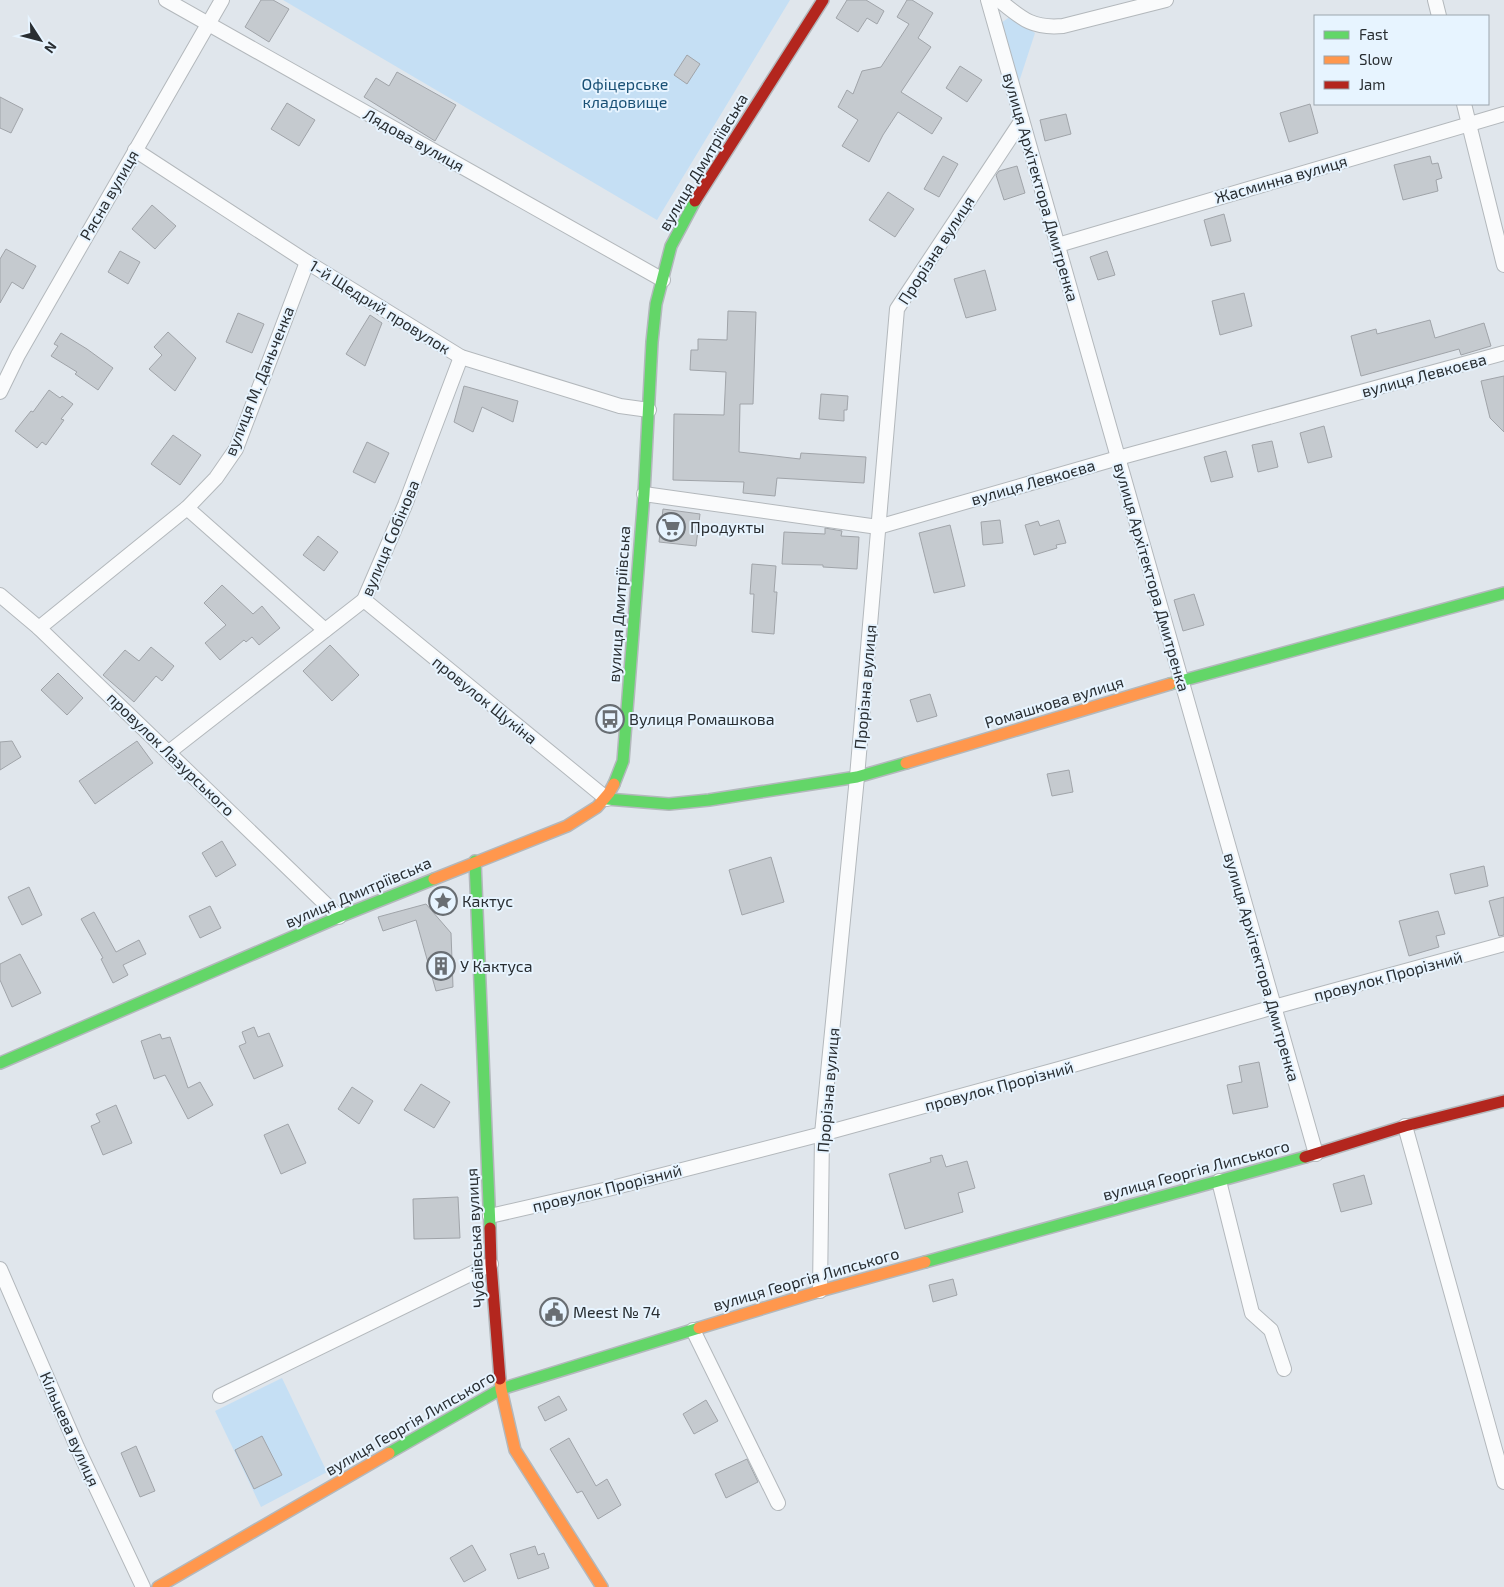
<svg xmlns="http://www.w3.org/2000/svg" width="1504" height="1587" font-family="'Exo 2',sans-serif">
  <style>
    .green { fill: #c5dff4 }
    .building { fill: #c5cacf; stroke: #a0a4a9 }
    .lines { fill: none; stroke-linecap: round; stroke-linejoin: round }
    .street-casing { stroke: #b3b8bc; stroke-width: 16 }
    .fast-casing { stroke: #b3b8bc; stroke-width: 14 }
    .slow-casing { stroke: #b3b8bc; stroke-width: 14 }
    .jam-casing { stroke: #b3b8bc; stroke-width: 14 }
    .street { stroke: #fafbfc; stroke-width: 14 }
    .fast { stroke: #63d668; stroke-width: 11 }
    .slow { stroke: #ff974d; stroke-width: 11 }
    .jam { stroke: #b3261e; stroke-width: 11 }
    .labels { text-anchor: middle; stroke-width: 4; stroke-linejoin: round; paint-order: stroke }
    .park-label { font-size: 16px; fill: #195075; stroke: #e7f4ff }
    .street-label { font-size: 16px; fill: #292e32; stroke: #e7f4ff }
    .poi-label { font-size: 16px; fill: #292e32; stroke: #e7f4ff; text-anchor: start }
  </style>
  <rect width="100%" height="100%" fill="#e0e6ec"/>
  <g class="green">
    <path d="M283 0H790L657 220Z"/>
    <path d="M1011 16 1035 33 1019 82 1013 84 998 25Z"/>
    <path d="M282 1378 327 1472 261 1507 215 1411Z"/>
  </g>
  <g class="building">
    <path d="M261 0H273L289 9 269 42 245 27Z"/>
    <path d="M847 0H866L884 11 877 24 867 18 858 32 836 18Z"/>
    <path d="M907 0H912L933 13 918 38 931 47 901 92 942 118 932 134 898 112 883 135 869 162 842 146 858 120 838 107 847 90 853 94 862 71 881 67 909 24 897 17Z"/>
    <path d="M687 55 700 64 687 84 674 75Z"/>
    <path d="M960 66 982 80 967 102 946 88Z"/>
    <path d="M397 72 456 105 435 141 364 97 376 78 389 86Z"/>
    <path d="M0 97 23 109 11 133 0 128Z"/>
    <path d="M287 103 315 120 299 146 271 129Z"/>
    <path d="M1310 104 1318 133 1289 142 1280 113Z"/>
    <path d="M1066 114 1071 134 1045 141 1040 120Z"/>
    <path d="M943 156 958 164 939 197 924 189Z"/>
    <path d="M1430 156 1432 164 1438 163 1442 178 1436 180 1438 191 1403 200 1394 165Z"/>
    <path d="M1017 166 1025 193 1004 200 996 175 999 171Z"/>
    <path d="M888 192 914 209 895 237 869 220Z"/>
    <path d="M152 205 176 226 155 249 132 229Z"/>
    <path d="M1224 214 1231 241 1211 246 1204 220Z"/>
    <path d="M6 249 36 266 23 289 12 282 0 303V259Z"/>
    <path d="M120 251 140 262 128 284 108 272Z"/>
    <path d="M1107 251 1115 275 1098 280 1090 257Z"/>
    <path d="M985 270 996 310 966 318 954 279Z"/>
    <path d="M1244 293 1252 326 1220 335 1212 301Z"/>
    <path d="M728 311 756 312 753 404H740L739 452 800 459 801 453 866 457 864 483 777 478 775 496 743 493 744 482 673 480 674 414 724 415 726 372 690 370 691 350H698V339L727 340Z"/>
    <path d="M238 313 264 324 252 353 226 342Z"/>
    <path d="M370 315 382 323 365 366 346 354Z"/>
    <path d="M1430 320 1435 338 1484 323 1491 346 1461 355 1459 349 1361 376 1351 336 1376 329 1377 334Z"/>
    <path d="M168 332 196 358 175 391 149 369 162 355 154 347Z"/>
    <path d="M61 333 87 349 113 368 98 390 75 374 77 372 51 356 58 346 54 344Z"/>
    <path d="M1504 376V432L1490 418 1481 381Z"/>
    <path d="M464 386 518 401 513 422 482 407 473 432 454 422Z"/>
    <path d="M49 390 60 398 62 396 73 404 61 419 64 420 46 445 42 442 37 448 15 431 31 411 33 412Z"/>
    <path d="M821 394 848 396 847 410H844V421L819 419Z"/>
    <path d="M1324 426 1332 457 1308 463 1300 433Z"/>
    <path d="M173 435 201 455 180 485 151 464Z"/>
    <path d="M1272 441 1278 467 1258 472 1252 445Z"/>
    <path d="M367 442 389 453 375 483 353 472Z"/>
    <path d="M1226 451 1233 477 1211 482 1204 457Z"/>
    <path d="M663 509 700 514 696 546 659 542Z"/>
    <path d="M1000 520 1003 543 983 545 981 522Z"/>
    <path d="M1059 520 1066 543 1056 545 1057 548 1034 555 1025 525 1038 521 1040 526Z"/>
    <path d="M950 525 965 586 934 593 919 533Z"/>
    <path d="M825 528 842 531 841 536 859 537 857 569 823 567V565L782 564 784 532 825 534Z"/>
    <path d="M318 536 338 552 324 571 303 555Z"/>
    <path d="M752 564 776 566 774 592H777L774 634 752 632 754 594H750Z"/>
    <path d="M222 585 253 614 262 606 280 628 259 645 252 637 246 642 244 640 220 660 205 643 226 625 204 603Z"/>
    <path d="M1194 594 1204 625 1183 631 1174 600Z"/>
    <path d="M330 645 359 675 332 701 303 671Z"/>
    <path d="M151 647 174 666 162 681 156 676 134 702 103 675 125 650 139 661Z"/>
    <path d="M58 673 83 698 67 715 41 690Z"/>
    <path d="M930 694 937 716 917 722 910 700Z"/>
    <path d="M12 741 21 757 0 770V742Z"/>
    <path d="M137 741 153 763 95 804 79 781Z"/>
    <path d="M1069 770 1073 792 1052 796 1047 774Z"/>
    <path d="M222 841 236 865 216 877 202 853Z"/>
    <path d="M771 857 784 902 742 915 729 870Z"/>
    <path d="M1484 866 1488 886 1455 894 1450 874Z"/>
    <path d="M29 887 42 915 22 925 8 897Z"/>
    <path d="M1504 897V935L1499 936 1489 901Z"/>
    <path d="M426 904 451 933 453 987 436 991 416 920 383 931 378 917Z"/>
    <path d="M210 906 221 928 200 938 189 916Z"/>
    <path d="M1438 911 1445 934 1436 936 1439 947 1409 956 1399 921Z"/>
    <path d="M94 912 116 952 139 940 146 954 123 965 128 975 113 983 101 959 103 958 81 919Z"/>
    <path d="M20 954 41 993 12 1007 0 980V964Z"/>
    <path d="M254 1027 258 1037 269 1033 283 1066 254 1079 239 1046 246 1043 242 1032Z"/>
    <path d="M160 1034 162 1039 170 1037 188 1088 200 1082 213 1105 188 1119 165 1075 154 1079 141 1041Z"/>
    <path d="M1259 1062 1268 1107 1233 1114 1227 1085 1242 1082 1239 1066Z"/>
    <path d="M421 1084 450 1102 434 1128 404 1110Z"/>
    <path d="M352 1087 373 1101 359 1124 338 1109Z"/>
    <path d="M116 1105 132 1143 103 1155 91 1126 100 1122 96 1114Z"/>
    <path d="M288 1124 306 1163 281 1174 264 1135Z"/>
    <path d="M942 1155 946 1167 967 1161 975 1188 958 1193 963 1212 905 1229 889 1174 931 1162 930 1158Z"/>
    <path d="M1364 1175 1372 1204 1341 1212 1333 1184Z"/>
    <path d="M458 1197 460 1238 414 1239 413 1199Z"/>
    <path d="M953 1279 957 1295 933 1302 929 1285Z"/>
    <path d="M559 1396 567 1410 545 1421 538 1407Z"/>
    <path d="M706 1400 718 1421 694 1434 683 1414Z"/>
    <path d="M262 1436 282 1475 254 1489 235 1450Z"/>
    <path d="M569 1438 596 1486 607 1479 621 1505 598 1519 582 1491 577 1493 550 1449Z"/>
    <path d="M136 1446 155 1491 140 1497 121 1453Z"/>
    <path d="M747 1459 758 1482 726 1498 715 1474Z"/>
    <path d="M472 1545 486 1570 464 1582 450 1558Z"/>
    <path d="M535 1546 538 1555 544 1553 549 1568 518 1579 510 1554Z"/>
  </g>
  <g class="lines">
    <defs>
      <g id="street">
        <path d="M166 0 663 280"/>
        <path d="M988 0 1316 1154"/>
        <path d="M999 0C1021 18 1032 29 1063 26L1166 0"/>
        <path d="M1435 0 1439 16"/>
        <path d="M1464 104 1504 265"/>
        <path d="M135 150 307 262 461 357 620 406 649 410"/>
        <path d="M1058 245 1504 114"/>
        <path d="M0 392 18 355 222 0"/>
        <path d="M644 494 878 527 1118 458 1504 353"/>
        <path d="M187 508 325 630"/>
        <path d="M0 595 39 628 339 917"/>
        <path d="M364 600 607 799"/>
        <path d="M39 628 187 508 216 478 236 449 307 262"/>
        <path d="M169 752 364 600 405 505 461 357"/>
        <path d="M1405 1126 1504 1482"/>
        <path d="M1219 1181 1252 1313 1271 1330 1284 1369"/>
        <path d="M490 1216 608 1189 822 1134 1059 1069 1274 1007 1504 944"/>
        <path d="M0 1269 77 1447 143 1587"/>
        <path d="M820 1291 822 1134 857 777 897 309 1022 120"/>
        <path d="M693 1330 778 1503"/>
        <path d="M220 1396 491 1264"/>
      </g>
      <g id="fast">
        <path d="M1170 684 1504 593"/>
        <path d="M614 784 623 761 644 494 652 342 656 304 671 246 695 201"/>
        <path d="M607 799 669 804 709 800 857 777 906 763"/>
        <path d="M475 861 490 1228"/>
        <path d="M0 1063 339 917 434 879"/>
        <path d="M925 1262 1305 1157"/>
        <path d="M389 1453 501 1389 699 1328"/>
      </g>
      <g id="slow">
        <path d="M906 763 1170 684"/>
        <path d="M434 879 567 826 597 807 609 793 614 784"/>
        <path d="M699 1328 820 1291 925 1262"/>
        <path d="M500 1379 501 1389 515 1450 602 1587"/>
        <path d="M158 1587 389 1453"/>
      </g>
      <g id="jam">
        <path d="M695 201 823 0"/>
        <path d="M1305 1157 1405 1126 1504 1101"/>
        <path d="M490 1228 491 1264 500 1379"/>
      </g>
    </defs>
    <use href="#street" class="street-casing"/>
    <use href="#fast" class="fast-casing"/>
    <use href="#slow" class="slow-casing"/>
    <use href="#jam" class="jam-casing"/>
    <use href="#street" class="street"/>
    <use href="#fast" class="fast"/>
    <use href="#slow" class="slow"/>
    <use href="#jam" class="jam"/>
  </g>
  <defs>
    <symbol id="supermarket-ring" viewBox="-11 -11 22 22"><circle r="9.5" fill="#e7f4ff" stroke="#696e73" stroke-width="1.5"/><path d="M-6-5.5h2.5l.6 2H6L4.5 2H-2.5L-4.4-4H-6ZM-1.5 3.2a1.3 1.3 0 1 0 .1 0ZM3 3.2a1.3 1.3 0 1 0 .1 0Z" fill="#696e73"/></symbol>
    <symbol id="bus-ring" viewBox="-11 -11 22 22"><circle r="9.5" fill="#e7f4ff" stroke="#696e73" stroke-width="1.5"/><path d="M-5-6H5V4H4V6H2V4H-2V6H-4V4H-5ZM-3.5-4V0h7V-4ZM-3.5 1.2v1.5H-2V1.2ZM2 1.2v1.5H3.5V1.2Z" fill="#696e73"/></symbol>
    <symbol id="sight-ring" viewBox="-11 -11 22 22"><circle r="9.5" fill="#e7f4ff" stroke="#696e73" stroke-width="1.5"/><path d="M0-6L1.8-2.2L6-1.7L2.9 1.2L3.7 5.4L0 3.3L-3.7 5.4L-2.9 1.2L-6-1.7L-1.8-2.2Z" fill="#696e73"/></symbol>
    <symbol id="building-ring" viewBox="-11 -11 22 22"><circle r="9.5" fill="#e7f4ff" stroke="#696e73" stroke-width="1.5"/><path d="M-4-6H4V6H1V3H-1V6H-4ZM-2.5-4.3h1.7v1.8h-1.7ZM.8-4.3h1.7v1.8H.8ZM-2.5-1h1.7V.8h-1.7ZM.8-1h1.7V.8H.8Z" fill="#696e73"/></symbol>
    <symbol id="civic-ring" viewBox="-11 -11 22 22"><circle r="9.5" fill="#e7f4ff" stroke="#696e73" stroke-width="1.5"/><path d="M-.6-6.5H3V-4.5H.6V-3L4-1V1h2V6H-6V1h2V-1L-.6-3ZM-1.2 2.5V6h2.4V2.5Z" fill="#696e73"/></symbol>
  </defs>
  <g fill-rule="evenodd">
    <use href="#supermarket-ring" x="655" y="511" width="32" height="32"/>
    <use href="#bus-ring" x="594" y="703" width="32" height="32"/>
    <use href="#sight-ring" x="427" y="885" width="32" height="32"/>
    <use href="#building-ring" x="425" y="950" width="32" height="32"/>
    <use href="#civic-ring" x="538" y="1296" width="32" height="32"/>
  </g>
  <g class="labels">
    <g class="park-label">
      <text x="625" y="90">Офіцерське<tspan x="625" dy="18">кладовище</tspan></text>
    </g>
    <g class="street-label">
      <text transform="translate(414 140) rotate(29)" y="6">Лядова вулиця</text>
      <text transform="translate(703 162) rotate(-59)" y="6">вулиця Дмитріївська</text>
      <text transform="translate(1281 179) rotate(-16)" y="6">Жасминна вулиця</text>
      <text transform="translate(1041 187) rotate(74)" y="6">вулиця Архітектора Дмитренка</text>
      <text transform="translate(109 195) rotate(-60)" y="6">Рясна вулиця</text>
      <text transform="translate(936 250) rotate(-57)" y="6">Прорізна вулиця</text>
      <text transform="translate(380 307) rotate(32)" y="6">1-й Щедрий провулок</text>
      <text transform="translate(1424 375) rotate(-15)" y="6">вулиця Левкоєва</text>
      <text transform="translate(259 381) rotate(-68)" y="6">вулиця М. Даньченка</text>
      <text transform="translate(1033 482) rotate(-16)" y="6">вулиця Левкоєва</text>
      <text transform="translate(390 538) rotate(-67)" y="6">вулиця Собінова</text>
      <text transform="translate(1152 577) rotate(74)" y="6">вулиця Архітектора Дмитренка</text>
      <text transform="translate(619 604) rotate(-86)" y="6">вулиця Дмитріївська</text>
      <text transform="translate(865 687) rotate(-85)" y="6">Прорізна вулиця</text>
      <text transform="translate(485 700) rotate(39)" y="6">провулок Щукіна</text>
      <text transform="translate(1054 702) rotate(-17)" y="6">Ромашкова вулиця</text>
      <text transform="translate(171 754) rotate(44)" y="6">провулок Лазурського</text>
      <text transform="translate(358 892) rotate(-23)" y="6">вулиця Дмитріївська</text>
      <text transform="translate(1262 967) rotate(74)" y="6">вулиця Архітектора Дмитренка</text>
      <text transform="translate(1388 976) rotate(-15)" y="6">провулок Прорізний</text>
      <text transform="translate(999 1086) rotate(-15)" y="6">провулок Прорізний</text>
      <text transform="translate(828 1090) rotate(-85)" y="6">Прорізна вулиця</text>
      <text transform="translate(1196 1170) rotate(-15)" y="6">вулиця Георгія Липського</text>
      <text transform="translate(607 1188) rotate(-14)" y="6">провулок Прорізний</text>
      <text transform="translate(475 1238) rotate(-93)" y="6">Чубаївська вулиця</text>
      <text transform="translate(806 1279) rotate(-16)" y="6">вулиця Георгія Липського</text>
      <text transform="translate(410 1423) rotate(-30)" y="6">вулиця Георгія Липського</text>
      <text transform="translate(70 1429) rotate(66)" y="6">Кільцева вулиця</text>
    </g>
    <g class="poi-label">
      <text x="690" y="533">Продукты</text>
      <text x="629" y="725">Вулиця Ромашкова</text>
      <text x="462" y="907">Кактус</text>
      <text x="460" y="972">У Кактуса</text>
      <text x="573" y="1318">Meest № 74</text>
    </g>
  </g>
  <rect x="1314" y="15" width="175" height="90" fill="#e7f4ff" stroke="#9ba5ad"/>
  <rect x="1324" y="31" width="25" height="8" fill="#63d668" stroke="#9ba5ad"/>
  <text x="1359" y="40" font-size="15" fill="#292e32">Fast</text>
  <rect x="1324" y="56" width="25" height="8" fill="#ff974d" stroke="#9ba5ad"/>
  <text x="1359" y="65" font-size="15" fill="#292e32">Slow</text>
  <rect x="1324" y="81" width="25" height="8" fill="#b3261e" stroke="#9ba5ad"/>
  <text x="1359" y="90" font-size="15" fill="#292e32">Jam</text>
  <g transform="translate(40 40) rotate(126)" stroke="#e7f4ff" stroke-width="4" paint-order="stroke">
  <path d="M0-4L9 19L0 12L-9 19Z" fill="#292e32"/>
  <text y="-8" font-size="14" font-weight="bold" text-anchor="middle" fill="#292e32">N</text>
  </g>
</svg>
